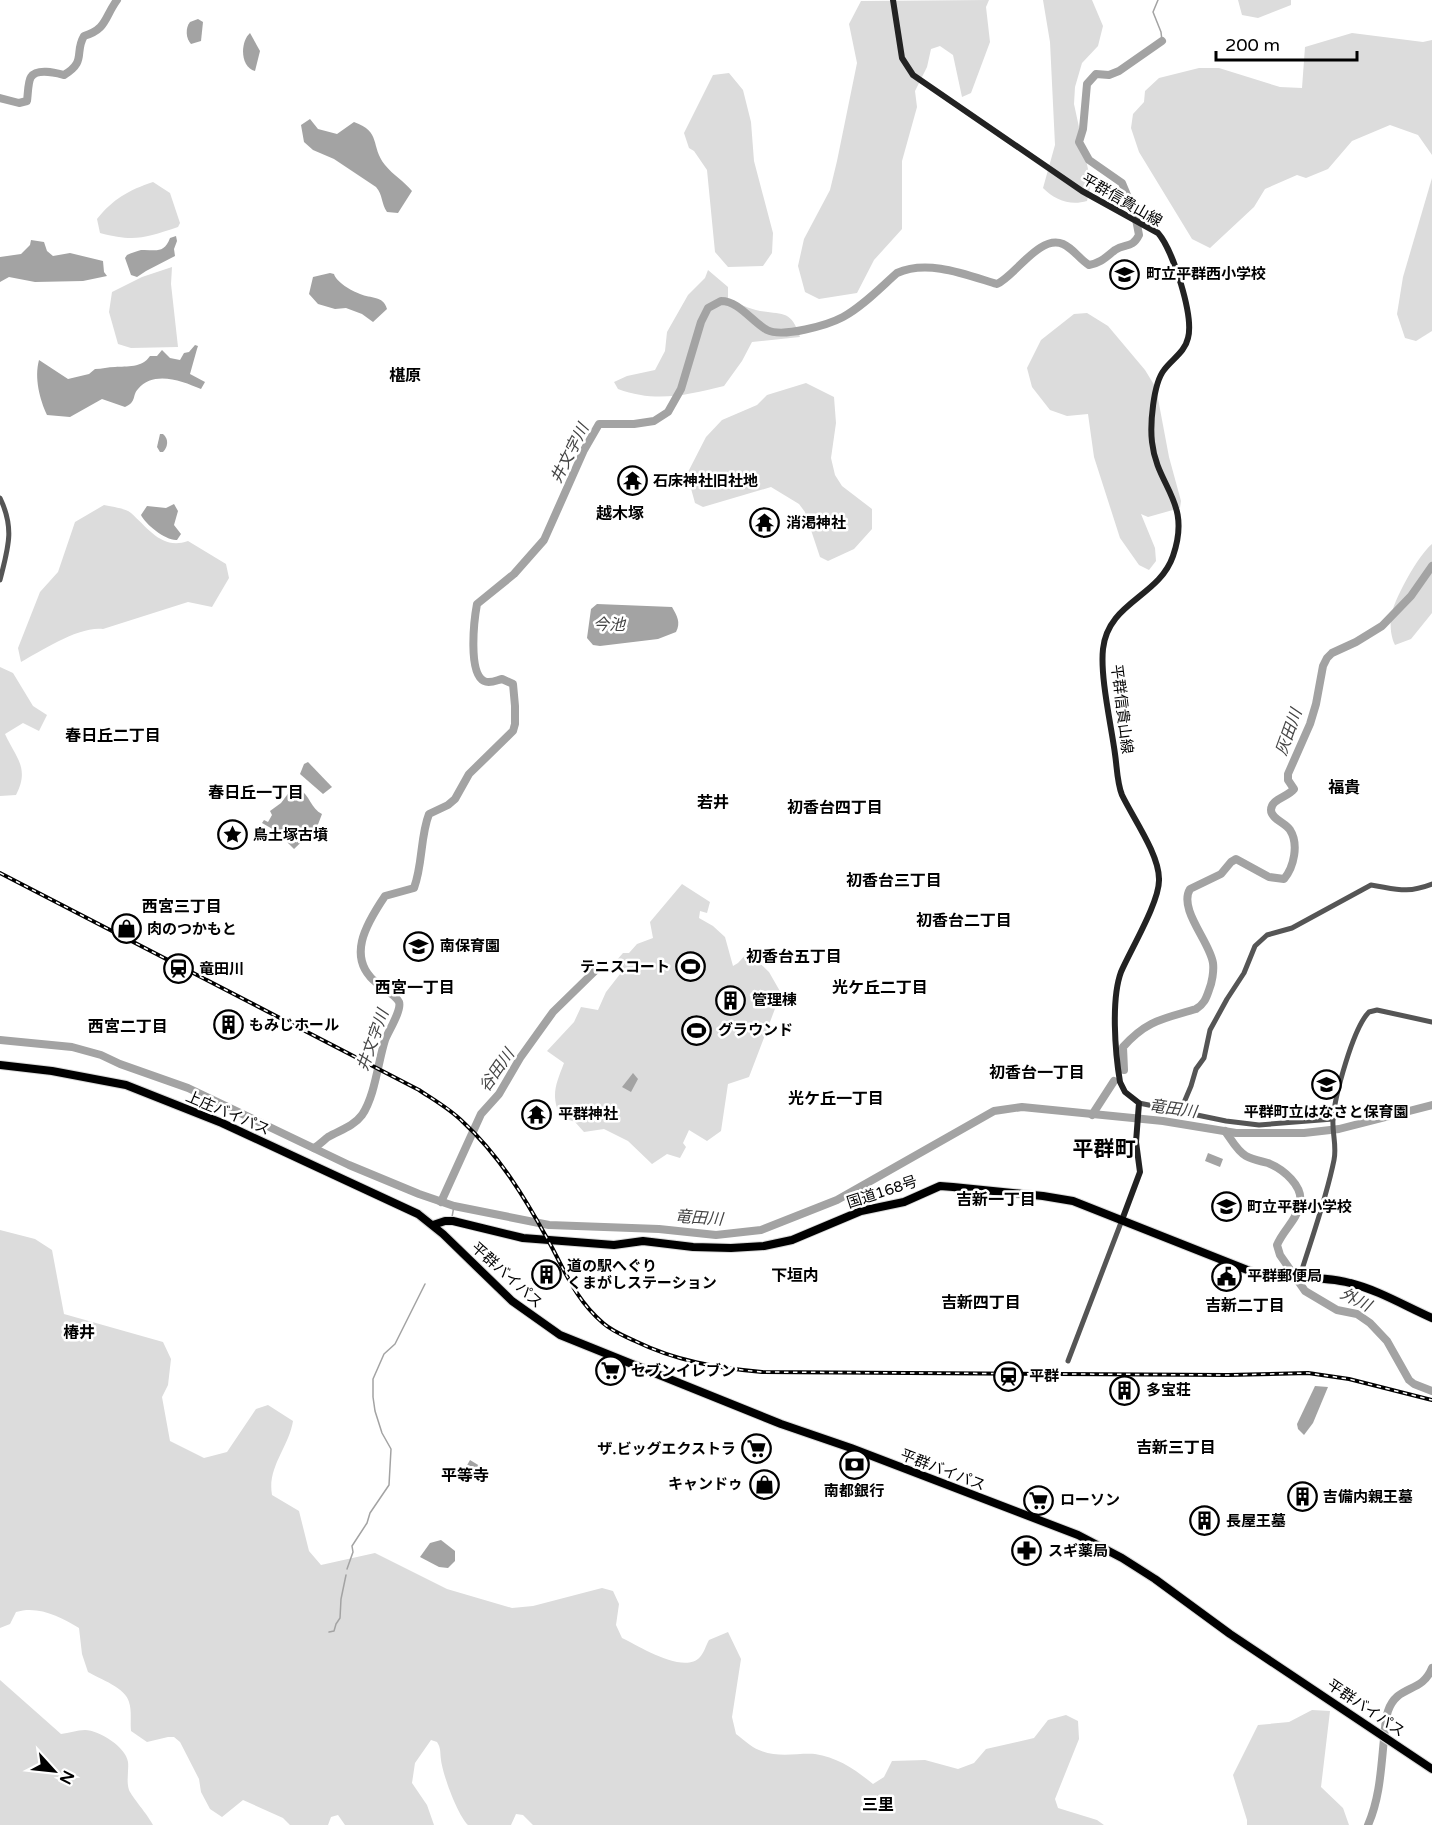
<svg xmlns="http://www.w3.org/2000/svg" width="1432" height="1825" font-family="'Varela Round','Noto Sans JP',sans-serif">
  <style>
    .green { fill: #dcdcdc }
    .water { fill: #a3a3a3 }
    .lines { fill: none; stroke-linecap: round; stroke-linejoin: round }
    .stream { stroke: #a3a3a3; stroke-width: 1.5 }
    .river { stroke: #a3a3a3; stroke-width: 8 }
    .trunk-casing { stroke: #dbdbdb; stroke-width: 10 }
    .tertiary { stroke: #555; stroke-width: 5 }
    .secondary { stroke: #222; stroke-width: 6 }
    .trunk { stroke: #000; stroke-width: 8 }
    .rail-casing { stroke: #000; stroke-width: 4 }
    .rail { stroke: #fff; stroke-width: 1.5; stroke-dasharray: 4.5; stroke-linecap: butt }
    .labels { text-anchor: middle; stroke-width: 5; stroke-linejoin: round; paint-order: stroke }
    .street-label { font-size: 15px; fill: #000; stroke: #fff }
    .poi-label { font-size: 15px; font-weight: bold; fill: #000; stroke: #fff; text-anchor: start }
    .neighbourhood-label { font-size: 16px; font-weight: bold; fill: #000; stroke: #fff }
    .water-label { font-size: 16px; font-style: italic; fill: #444; stroke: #fff }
    .district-label { font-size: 21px; font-weight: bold; fill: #000; stroke: #fff }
  </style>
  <rect width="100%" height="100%" fill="#fff"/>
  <g class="green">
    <path d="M989 0 986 7 990 42 971 93 962 97 953 55 940 46 931 49 927 67 915 91 917 107 902 161V229L874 260 857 293 819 299 805 292 798 266 804 239 830 190 837 161 857 63 849 24 861 1Z"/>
    <path d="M1043 0H1092L1103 26 1098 46 1082 63 1075 87 1074 104 1091 183 1087 201C1070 206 1055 200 1043 188L1055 145 1050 42Z"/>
    <path d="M1238 0H1291V5L1258 18 1242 15Z"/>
    <path d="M1352 33 1423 42 1432 40V155L1418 135 1390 125 1352 141 1328 169 1306 178 1297 175 1265 189 1254 207 1210 248 1192 239 1139 152 1131 128 1133 114 1144 102 1145 91 1159 78 1199 68H1219L1280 87 1302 88 1305 47Z"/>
    <path d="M729 73 743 90 751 122 754 161 773 233 772 253 763 266 728 267 715 252 707 170 694 151 689 148 684 133 713 75Z"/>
    <path d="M1432 178V331L1416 341 1405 338 1397 314 1403 277Z"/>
    <path d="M153 182 170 193 180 223 178 227C145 238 134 242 100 233L97 219C113 199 129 190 153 182Z"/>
    <path d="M172 267 171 284 178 347 131 348 118 344 109 312 112 292 142 277Z"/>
    <path d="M708 270 728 287V299C738 303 749 309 760 311 784 315 791 310 800 337L752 342 742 361 724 386C687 395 656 403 618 389L614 382 627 376 655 370 665 351 667 332 688 295 705 278Z"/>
    <path d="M1087 313 1108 326 1145 370 1156 388 1169 457 1181 501 1180 508 1148 517 1141 514 1155 548 1156 561 1149 570 1139 565 1120 538 1094 457 1088 414 1067 416 1050 410 1032 387 1027 368 1041 340 1074 314Z"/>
    <path d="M806 383 834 397 836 423 831 458 835 475 842 486 872 509V529L854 549 828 561 820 557 805 512 799 504 771 487 703 507 695 503 687 474 706 437 722 420 757 405 767 395Z"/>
    <path d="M104 505C112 507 125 508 131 513 149 529 162 550 188 541L226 564 229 578 212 607 188 602 103 629C79 626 41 651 21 662L18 648 40 592 58 572 75 522Z"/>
    <path d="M1432 544V613L1411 639 1395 645C1391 637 1390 627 1391 618 1392 602 1419 554 1432 544Z"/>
    <path d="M0 667 13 673 33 706 47 715 39 731 23 723 5 734C16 758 30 768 16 795L0 796Z"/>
    <path d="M682 884 710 902 707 913 700 911 699 918 713 926 725 937 733 966 738 963 748 952 769 972 781 993 749 1077 728 1084 721 1131 707 1141 689 1130 683 1143 686 1147 680 1158 667 1154 652 1164 628 1141 604 1129 584 1132 575 1122 561 1117C550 1096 556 1084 564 1063L547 1051 574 1022 581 1007 598 1010 606 992 624 969 615 962 623 953H629L637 944 653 938 650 922Z"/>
    <path d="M0 1230 35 1239 52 1250 64 1314 163 1342 171 1359 168 1385 162 1397 170 1441 204 1458 227 1452 256 1409 268 1405 293 1421C289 1447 267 1467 272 1495L299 1511 309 1551 321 1565 375 1553 447 1589 512 1608 533 1606 602 1588 613 1591 619 1604 616 1625 622 1638C639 1646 684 1675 700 1657 704 1653 706 1645 709 1640L728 1632 741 1659 732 1717 736 1734C743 1739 751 1747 759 1750 777 1758 796 1753 815 1754 837 1757 856 1770 873 1784L884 1777 892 1761 925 1760 958 1769 974 1763 986 1749 1034 1738 1048 1720 1066 1715 1078 1721 1079 1739 1055 1799 1058 1808 1097 1820 1104 1825H533L523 1815 516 1814 511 1825H468C457 1814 443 1775 441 1760 440 1752 441 1748 437 1742L431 1740 415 1763 412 1783 427 1805 434 1825H345L338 1815 331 1817 328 1825H290L283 1818 243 1800 222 1817 210 1809 201 1792 199 1779 180 1742 174 1737H168L147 1742 131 1731C130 1722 132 1711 129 1702 126 1688 100 1679 88 1672L82 1654 79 1628C61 1617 38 1605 16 1612L10 1624 0 1628Z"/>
    <path d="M0 1680 61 1734C69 1733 77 1730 85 1730 99 1730 126 1747 128 1762 129 1771 126 1781 129 1790 132 1797 148 1815 153 1825H0Z"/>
    <path d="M1312 1710 1330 1711 1321 1787 1343 1808 1349 1825H1247V1820L1233 1775 1258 1725 1289 1722Z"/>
  </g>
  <g class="water">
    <path d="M198 19 203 22 201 41 191 44C186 39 185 28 190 22Z"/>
    <path d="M250 33 260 51 255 71C240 67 240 42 250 33Z"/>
    <path d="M310 119 318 129 337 134 354 122C382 132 370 146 385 165 393 175 404 181 412 191L398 213 387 212C381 203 383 195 376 187L334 159 313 150 304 142 301 125Z"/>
    <path d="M176 236 177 241 174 249 175 256 146 271 137 277 131 275 125 258 127 255C131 253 137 251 141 250 154 249 164 255 170 238Z"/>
    <path d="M31 240 44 242 47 251 53 256 70 253 103 261 104 272 107 276 83 281 35 282 9 277 0 282V257L21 254 30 245Z"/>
    <path d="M330 273 334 274C336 282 352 291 360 294 371 299 383 295 387 309L373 322 362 314 346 308 335 309 318 304 309 294 313 277Z"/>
    <path d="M195 345 198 346 197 349 190 374 205 382 201 389C182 381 154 370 138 389 132 395 137 402 125 407L102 399 70 417 47 415C40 400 34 378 39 360L68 379 89 374 95 369C102 369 108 367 115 367 127 366 142 368 150 356H157L162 350 170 358 180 360 184 353 189 352Z"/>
    <path d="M160 434H163C169 439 168 447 163 452H160L157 447Z"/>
    <path d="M174 504 178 511 174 525 181 534 177 540C166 541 145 524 141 515L147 506 166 508Z"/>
    <path d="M597 604 672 607C677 616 681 622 676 632L658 639 600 646 593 645 587 638 591 609Z"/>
    <path d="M308 762 332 787 323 794 300 774 304 764Z"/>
    <path d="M299 789C310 795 311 809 322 814L317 827 294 849 276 831 262 823 264 820 268 822 272 815 270 811 281 803 290 791Z"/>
    <path d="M633 1073 638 1079 631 1092 622 1087Z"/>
    <path d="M1208 1153 1223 1159 1220 1167 1205 1161Z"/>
    <path d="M1315 1386 1328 1387 1313 1423 1304 1435 1298 1429 1297 1424Z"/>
    <path d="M470 1460 488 1471 485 1477 467 1468 466 1467Z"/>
    <path d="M441 1540 455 1551V1561L448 1568 439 1567 420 1557 430 1543Z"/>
  </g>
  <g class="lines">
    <g class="stream">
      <path d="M1158 0 1153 12 1161 32 1162 41"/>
      <path d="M452 1217 454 1206"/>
      <path d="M347 1569 353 1552 352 1546 367 1523 370 1513 389 1485 391 1449 382 1433 375 1411 373 1397V1379L384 1354 395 1344 425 1284"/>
      <path d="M329 1632 334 1631 336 1624 340 1618 341 1599 346 1575"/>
    </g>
    <g class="river">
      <path d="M0 98 19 103 27 101C28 94 28 81 31 77 37 68 56 73 64 75 87 61 74 53 84 36 107 29 104 18 117 0"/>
      <path d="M0 1040 72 1047 101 1055 120 1064 188 1088 349 1165 419 1194 454 1206 549 1225 659 1229 716 1235 761 1230 837 1200 994 1111 1022 1107 1163 1121 1236 1133H1304L1339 1129 1432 1105"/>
      <path d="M1124 1070 1123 1047C1147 1020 1163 1019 1196 1009 1204 1004 1206 999 1209 990 1212 983 1214 971 1213 963 1210 942 1178 909 1190 889L1221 874 1231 862 1236 859 1269 877 1284 879C1294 867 1299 844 1290 830 1286 823 1271 819 1271 810 1271 799 1288 797 1294 789L1288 780V774L1310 724 1316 704 1323 666 1327 658 1332 653 1356 642 1382 626 1411 596 1432 566"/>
      <path d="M1092 1115 1114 1081"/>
      <path d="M1225 1131C1231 1139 1237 1151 1246 1156 1253 1160 1261 1161 1268 1163 1283 1169 1304 1186 1300 1204 1297 1220 1283 1230 1277 1245L1280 1255 1305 1291 1337 1310 1357 1314 1370 1323 1387 1341 1409 1380 1414 1384 1432 1391"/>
      <path d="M314 1148C319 1145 323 1141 328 1137 340 1130 353 1127 362 1115 375 1096 378 1062 385 1040 388 1032 402 1010 399 1002 395 994 385 990 378 984 345 959 366 924 385 896L414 888C423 864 420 837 429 814L448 805 455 799 469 774 513 731 515 724V706L513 684 502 679C497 680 490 684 484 681 468 673 474 620 477 604L514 574 544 540 584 450 599 424H634L654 421 668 412 681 389 701 322 708 308 721 301C739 301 751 321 767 330 783 338 828 325 843 317 863 306 880 288 897 273 928 259 967 275 997 284 1016 275 1040 234 1063 244 1074 249 1079 259 1089 265 1101 263 1106 257 1115 250 1125 243 1132 249 1139 235L1135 214 1122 183 1089 160 1079 142 1083 129 1087 84 1096 74 1109 75 1119 71 1162 41"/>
      <path d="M441 1202 481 1114 499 1094 520 1058 553 1012 597 969"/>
      <path d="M1368 1825C1380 1798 1381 1768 1384 1739 1385 1730 1385 1720 1388 1711 1397 1684 1422 1694 1432 1668"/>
    </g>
    <defs>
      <g id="trunk">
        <path d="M0 1065 52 1071 126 1085 222 1123 418 1214 443 1234 512 1301 560 1335 781 1424 851 1448 1078 1535 1122 1558 1155 1579 1230 1634 1432 1769"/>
        <path d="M433 1225 445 1221H453L523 1238 614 1245 643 1241 693 1247 731 1248 764 1246 792 1240 861 1211 904 1202 940 1186 953 1187 1043 1196 1073 1201 1260 1275C1289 1280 1321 1275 1350 1283 1378 1290 1405 1306 1432 1318"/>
      </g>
    </defs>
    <use href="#trunk" class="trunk-casing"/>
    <g class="tertiary">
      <path d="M0 498C15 529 8 548 0 580"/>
      <path d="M1139 1103 1226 1121 1259 1125 1333 1119"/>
      <path d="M1180 1112 1191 1086 1196 1069 1204 1058 1210 1030 1227 999 1244 973 1255 946 1267 935 1292 928 1371 885C1397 889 1406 894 1432 884"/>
      <path d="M1299 1279C1311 1240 1326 1200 1334 1160 1337 1146 1332 1133 1333 1119 1335 1095 1353 1028 1369 1012L1377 1010 1432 1022"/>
      <path d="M1068 1361 1122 1220"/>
    </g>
    <path class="secondary" d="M893 0 902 58 913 75 1082 191 1158 233C1173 250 1194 316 1188 338 1185 352 1172 359 1164 370 1153 384 1150 425 1152 442 1157 488 1192 501 1173 556 1159 597 1108 602 1103 649 1100 677 1111 724 1115 754 1117 767 1117 783 1122 795 1133 818 1159 854 1159 879 1160 901 1131 949 1121 972 1111 999 1115 1052 1120 1082L1125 1092 1139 1103 1136 1142 1140 1172 1122 1220"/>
    <use href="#trunk" class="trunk"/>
    <defs>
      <path id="rail" d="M0 873 419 1090C434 1100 450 1109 463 1122 499 1155 525 1198 548 1240 565 1271 575 1299 603 1323 612 1331 624 1336 635 1341 676 1361 717 1368 762 1372L1228 1375 1308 1373 1349 1379 1432 1400"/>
    </defs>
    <use href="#rail" class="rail-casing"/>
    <use href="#rail" class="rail"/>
  </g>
  <defs>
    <symbol id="school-ring" viewBox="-11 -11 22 22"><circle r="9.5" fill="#fff" stroke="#000" stroke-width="1.5"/><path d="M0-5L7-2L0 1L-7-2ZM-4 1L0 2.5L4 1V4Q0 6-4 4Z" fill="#000"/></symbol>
    <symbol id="temple-ring" viewBox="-11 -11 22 22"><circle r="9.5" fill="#fff" stroke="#000" stroke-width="1.5"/><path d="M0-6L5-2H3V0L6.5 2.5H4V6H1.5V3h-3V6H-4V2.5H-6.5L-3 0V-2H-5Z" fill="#000"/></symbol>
    <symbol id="sight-ring" viewBox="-11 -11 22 22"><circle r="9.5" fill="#fff" stroke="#000" stroke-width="1.5"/><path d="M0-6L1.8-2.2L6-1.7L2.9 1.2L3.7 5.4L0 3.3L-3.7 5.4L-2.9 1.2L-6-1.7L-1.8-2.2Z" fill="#000"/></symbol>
    <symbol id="shop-ring" viewBox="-11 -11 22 22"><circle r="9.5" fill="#fff" stroke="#000" stroke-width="1.5"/><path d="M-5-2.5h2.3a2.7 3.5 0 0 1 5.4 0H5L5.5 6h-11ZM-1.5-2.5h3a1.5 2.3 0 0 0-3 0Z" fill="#000"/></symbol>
    <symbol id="stadium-ring" viewBox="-11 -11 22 22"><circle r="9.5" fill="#fff" stroke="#000" stroke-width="1.5"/><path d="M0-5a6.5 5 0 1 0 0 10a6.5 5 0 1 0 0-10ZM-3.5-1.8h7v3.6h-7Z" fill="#000"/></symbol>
    <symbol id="station-ring" viewBox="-11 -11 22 22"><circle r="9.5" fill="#fff" stroke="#000" stroke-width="1.5"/><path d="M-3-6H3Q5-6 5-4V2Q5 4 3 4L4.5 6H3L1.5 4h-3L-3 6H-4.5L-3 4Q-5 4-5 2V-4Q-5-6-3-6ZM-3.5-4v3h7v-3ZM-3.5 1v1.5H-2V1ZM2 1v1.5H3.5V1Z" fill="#000"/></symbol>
    <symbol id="building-ring" viewBox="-11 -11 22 22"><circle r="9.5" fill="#fff" stroke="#000" stroke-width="1.5"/><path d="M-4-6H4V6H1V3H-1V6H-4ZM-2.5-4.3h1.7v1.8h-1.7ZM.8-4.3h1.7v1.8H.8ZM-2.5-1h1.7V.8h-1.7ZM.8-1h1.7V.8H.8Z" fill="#000"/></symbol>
    <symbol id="civic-ring" viewBox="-11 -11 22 22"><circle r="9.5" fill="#fff" stroke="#000" stroke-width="1.5"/><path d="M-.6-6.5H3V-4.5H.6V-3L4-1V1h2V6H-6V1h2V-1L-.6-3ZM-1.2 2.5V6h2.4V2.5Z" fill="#000"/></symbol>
    <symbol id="supermarket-ring" viewBox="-11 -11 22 22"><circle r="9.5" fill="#fff" stroke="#000" stroke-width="1.5"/><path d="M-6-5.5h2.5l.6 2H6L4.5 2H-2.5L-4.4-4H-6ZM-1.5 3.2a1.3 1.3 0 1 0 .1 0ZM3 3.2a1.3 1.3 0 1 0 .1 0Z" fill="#000"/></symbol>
    <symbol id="bank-ring" viewBox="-11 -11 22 22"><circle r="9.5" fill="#fff" stroke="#000" stroke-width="1.5"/><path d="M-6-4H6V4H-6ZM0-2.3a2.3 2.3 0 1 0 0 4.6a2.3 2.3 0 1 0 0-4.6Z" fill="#000"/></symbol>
    <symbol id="pharmacy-ring" viewBox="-11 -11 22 22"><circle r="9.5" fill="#fff" stroke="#000" stroke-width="1.5"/><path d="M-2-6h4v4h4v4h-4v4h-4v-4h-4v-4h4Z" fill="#000"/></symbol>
  </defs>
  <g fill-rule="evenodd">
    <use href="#school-ring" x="1108" y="258" width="33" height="33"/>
    <use href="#temple-ring" x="616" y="464" width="33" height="33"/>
    <use href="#temple-ring" x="748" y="506" width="33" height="33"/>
    <use href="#sight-ring" x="216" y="818" width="33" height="33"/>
    <use href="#shop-ring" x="110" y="912" width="33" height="33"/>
    <use href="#school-ring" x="402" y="930" width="33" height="33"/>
    <use href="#stadium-ring" x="674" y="950" width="33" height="33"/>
    <use href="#station-ring" x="162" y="952" width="33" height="33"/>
    <use href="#building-ring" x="714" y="984" width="33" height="33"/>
    <use href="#building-ring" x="212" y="1008" width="33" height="33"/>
    <use href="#stadium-ring" x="680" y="1014" width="33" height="33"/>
    <use href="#school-ring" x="1310" y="1068" width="33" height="33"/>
    <use href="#temple-ring" x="520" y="1098" width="33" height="33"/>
    <use href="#school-ring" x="1210" y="1190" width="33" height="33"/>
    <use href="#building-ring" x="530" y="1258" width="33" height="33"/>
    <use href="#civic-ring" x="1210" y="1260" width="33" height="33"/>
    <use href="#supermarket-ring" x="594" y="1354" width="33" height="33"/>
    <use href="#station-ring" x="992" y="1360" width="33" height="33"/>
    <use href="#building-ring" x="1108" y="1374" width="33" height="33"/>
    <use href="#supermarket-ring" x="740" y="1432" width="33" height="33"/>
    <use href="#bank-ring" x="838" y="1448" width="33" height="33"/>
    <use href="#shop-ring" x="748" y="1468" width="33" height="33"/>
    <use href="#building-ring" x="1286" y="1480" width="33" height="33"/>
    <use href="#supermarket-ring" x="1022" y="1484" width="33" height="33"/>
    <use href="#building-ring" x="1188" y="1504" width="33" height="33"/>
    <use href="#pharmacy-ring" x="1010" y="1534" width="33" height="33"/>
  </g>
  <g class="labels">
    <g class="street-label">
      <text transform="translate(1122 200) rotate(30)" y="5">平群信貴山線</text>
      <text transform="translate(1122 709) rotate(83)" y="5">平群信貴山線</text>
      <text transform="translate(228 1113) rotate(23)" y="5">上庄バイパス</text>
      <text transform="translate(882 1192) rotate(-18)" y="5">国道168号</text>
      <text transform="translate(507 1275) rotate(42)" y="5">平群バイパス</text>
      <text transform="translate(943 1470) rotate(21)" y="5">平群バイパス</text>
      <text transform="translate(1366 1708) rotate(34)" y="5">平群バイパス</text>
    </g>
    <g class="poi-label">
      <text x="1146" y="279">町立平群西小学校</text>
      <text x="653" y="486">石床神社旧社地</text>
      <text x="786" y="528">消渇神社</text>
      <text x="253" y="840">鳥土塚古墳</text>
      <text x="147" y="934">肉のつかもと</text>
      <text x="440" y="951">南保育園</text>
      <text x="670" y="972" text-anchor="end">テニスコート</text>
      <text x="199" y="974">竜田川</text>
      <text x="752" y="1005">管理棟</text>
      <text x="249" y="1030">もみじホール</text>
      <text x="718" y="1035">グラウンド</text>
      <text x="1326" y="1117" text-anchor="middle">平群町立はなさと保育園</text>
      <text x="558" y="1119">平群神社</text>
      <text x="1247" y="1212">町立平群小学校</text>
      <text x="567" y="1271">道の駅へぐり<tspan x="567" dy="17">くまがしステーション</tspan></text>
      <text x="1247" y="1281">平群郵便局</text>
      <text x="631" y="1376">セブンイレブン</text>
      <text x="1029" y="1381">平群</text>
      <text x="1146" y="1395">多宝荘</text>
      <text x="736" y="1454" text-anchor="end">ザ.ビッグエクストラ</text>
      <text x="743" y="1489" text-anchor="end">キャンドゥ</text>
      <text x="854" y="1496" text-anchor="middle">南都銀行</text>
      <text x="1323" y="1502">吉備内親王墓</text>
      <text x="1060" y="1505">ローソン</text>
      <text x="1226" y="1526">長屋王墓</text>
      <text x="1048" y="1556">スギ薬局</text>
    </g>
    <g class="neighbourhood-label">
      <text x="405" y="381">椹原</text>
      <text x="620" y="519">越木塚</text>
      <text x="113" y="741">春日丘二丁目</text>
      <text x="1344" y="793">福貴</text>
      <text x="256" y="798">春日丘一丁目</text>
      <text x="713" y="808">若井</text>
      <text x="835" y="813">初香台四丁目</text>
      <text x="894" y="886">初香台三丁目</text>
      <text x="182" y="912">西宮三丁目</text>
      <text x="964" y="926">初香台二丁目</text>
      <text x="794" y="962">初香台五丁目</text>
      <text x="415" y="993">西宮一丁目</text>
      <text x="880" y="993">光ケ丘二丁目</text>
      <text x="128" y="1032">西宮二丁目</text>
      <text x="1037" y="1078">初香台一丁目</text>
      <text x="836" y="1104">光ケ丘一丁目</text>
      <text x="996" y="1205">吉新一丁目</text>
      <text x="795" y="1281">下垣内</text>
      <text x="981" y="1308">吉新四丁目</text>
      <text x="1245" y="1311">吉新二丁目</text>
      <text x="79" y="1338">椿井</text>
      <text x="1176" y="1453">吉新三丁目</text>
      <text x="465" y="1481">平等寺</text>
      <text x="878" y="1810">三里</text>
    </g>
    <g class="water-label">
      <text transform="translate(569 453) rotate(-63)" y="6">井文字川</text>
      <text x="609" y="630">今池</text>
      <text transform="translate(1288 732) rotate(-70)" y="6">灰田川</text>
      <text transform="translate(372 1040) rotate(-70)" y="6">井文字川</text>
      <text transform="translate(496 1070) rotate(-55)" y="6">谷田川</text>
      <text transform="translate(1173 1108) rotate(8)" y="6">竜田川</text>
      <text transform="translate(699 1217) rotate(4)" y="6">竜田川</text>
      <text transform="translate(1356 1299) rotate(27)" y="6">外川</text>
    </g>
    <g class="district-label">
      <text x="1104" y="1156">平群町</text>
    </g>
  </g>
  <g transform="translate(54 1771) rotate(117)" stroke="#ffffff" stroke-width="4.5" paint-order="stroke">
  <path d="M0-4.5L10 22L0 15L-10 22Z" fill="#000000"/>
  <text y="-9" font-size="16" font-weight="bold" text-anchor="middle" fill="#000000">N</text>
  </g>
  <path d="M1216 51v9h141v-9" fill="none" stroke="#000000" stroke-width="3"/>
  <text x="1225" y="51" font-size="18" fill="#000000" stroke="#ffffff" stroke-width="4.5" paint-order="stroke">200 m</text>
</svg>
